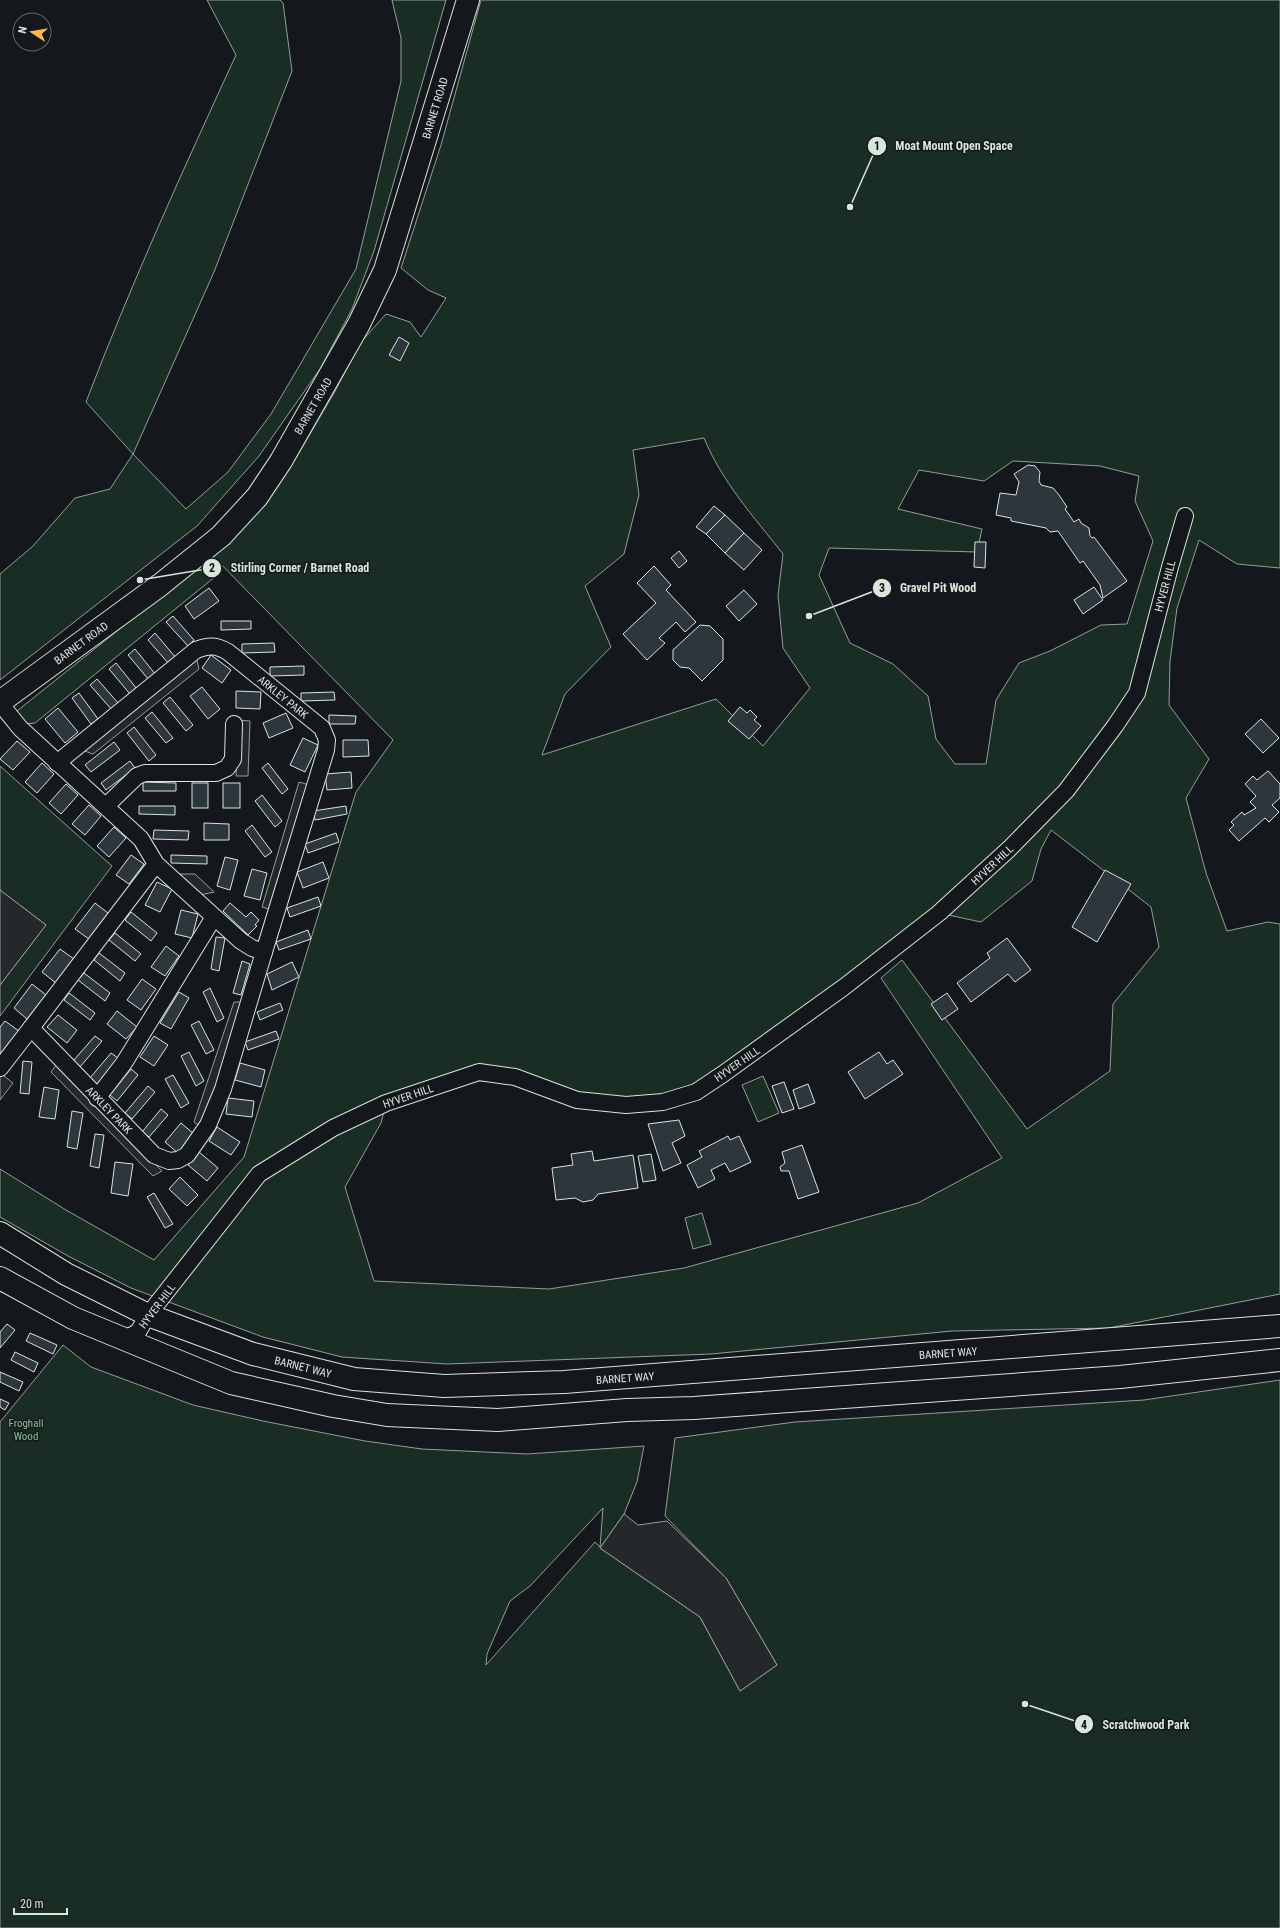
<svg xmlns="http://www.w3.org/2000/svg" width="1280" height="1928" font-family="'Roboto Condensed',sans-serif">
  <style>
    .green { fill: #1a2d24; stroke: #939e99; fill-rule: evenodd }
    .parking { fill: #24282b; stroke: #939e99 }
    .building { fill: #2c363c; stroke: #d8e6dc }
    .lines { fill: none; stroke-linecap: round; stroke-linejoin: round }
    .minor-casing { stroke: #d8e6dc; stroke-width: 18 }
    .primary-casing { stroke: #d8e6dc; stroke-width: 24 }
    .trunk-casing { stroke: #d8e6dc; stroke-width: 24 }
    .minor { stroke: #14181c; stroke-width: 16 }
    .primary { stroke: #14181c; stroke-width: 22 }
    .trunk { stroke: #14181c; stroke-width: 22 }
    .labels { text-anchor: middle; stroke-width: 3; stroke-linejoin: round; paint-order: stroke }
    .street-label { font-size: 11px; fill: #d8e6dc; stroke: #14181c }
    .park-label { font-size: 11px; fill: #8ac095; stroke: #14181c }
    .leader { fill: none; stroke: #d8e6dc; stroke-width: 1.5 }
    .callout-dot { fill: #d8e6dc; stroke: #14181c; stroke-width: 1.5 }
    .mark-label { font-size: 12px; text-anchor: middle; font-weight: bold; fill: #111 }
    .callout-label { font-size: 12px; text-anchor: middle; font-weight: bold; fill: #d8e6dc; stroke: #14181c; stroke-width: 3; stroke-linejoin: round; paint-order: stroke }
  </style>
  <rect width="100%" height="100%" fill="#14181c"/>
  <g class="green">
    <path d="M207 0H280L283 3 292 71 214 272 133 454 186 509 228 472 271 414 356 269 401 81V38L392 0H446L374 251 352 309 320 369 259 456 197 526 0 680V574L33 546 75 498 110 489 133 454 86 402C131 284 183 170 236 55Z"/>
    <path d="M481 0H1280V568L1237 564 1199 540 1177 608 1170 661 1169 705 1209 759 1186 798 1206 873 1227 931 1268 922 1280 924V1294L1109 1328 952 1331 711 1354 447 1364 342 1357 263 1337 131 1288 68 1256 0 1217V1169L66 1210 154 1260 244 1157 356 792 393 740 212 555 272 492 290 468 334 393 361 342 386 314 410 322 421 337 446 298 428 290 401 268 441 145ZM704 438C722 482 754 517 783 554L778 595 783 648 810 688 763 746 716 699 542 755 565 694 611 647 585 586 624 554 639 495 633 450ZM1013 461 1100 466 1139 476 1135 501 1153 541 1127 624 1101 625 1050 651 1019 663 996 700 986 764H955L936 739 928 696 893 664 850 643 819 575 829 548 977 552 982 529 898 509 919 470 984 481ZM1051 830 1151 907 1159 947 1113 1004 1110 1071 1027 1129 902 960 881 978 1002 1158 918 1203 684 1268 549 1289 374 1281 345 1187 381 1123 386 1103 479 1072 626 1105 696 1092 939 913 981 922 1032 881 1041 849Z"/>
    <path d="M202 563 212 566 216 576 35 723 24 724 17 711Z"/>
    <path d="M0 766 112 866 0 1016V985L46 925 0 890Z"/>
    <path d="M763 1076 779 1113 758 1122 742 1085Z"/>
    <path d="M702 1213 711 1244 693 1249 685 1218Z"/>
    <path d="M63 1345 91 1367 193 1405 263 1421 365 1441 422 1449 527 1454 644 1446 637 1482 624 1514 600 1548 700 1617 740 1691 777 1665 726 1578 665 1516 675 1438 795 1422 1144 1400 1280 1380V1928H0V1422ZM603 1508 600 1547 595 1542 486 1665 487 1654 510 1601 530 1586Z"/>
  </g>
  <g class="parking">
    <path d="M196 657 199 669 93 754 82 750Z"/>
    <path d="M238 720 250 721 248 776H236Z"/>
    <path d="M299 782 309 785 272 910 262 907Z"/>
    <path d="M176 874H195L214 892 200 895Z"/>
    <path d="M0 890 46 925 0 985Z"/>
    <path d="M234 1002H245L203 1128 194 1122Z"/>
    <path d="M56 1065 162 1171 153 1176 51 1072Z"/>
    <path d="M0 1073 13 1083 0 1100Z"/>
    <path d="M624 1514 638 1525 667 1521 726 1578 777 1665 740 1691 700 1617 600 1548Z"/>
  </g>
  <g class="building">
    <path d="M399 337 409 343 400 361 389 355Z"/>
    <path d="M1028 465 1035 466 1040 472 1039 481 1041 485 1053 488 1059 495 1067 507 1065 509 1074 522 1079 519 1081 523 1089 528 1090 536 1092 538 1094 537 1127 581 1103 598 1100 585 1083 561 1080 563 1058 531 1050 532 1046 528 1011 521V518L996 515 1000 493 1016 495 1019 482 1014 474Z"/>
    <path d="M714 506 725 515 706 534 696 527Z"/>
    <path d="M725 515 744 533 725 553 706 534Z"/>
    <path d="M744 533 762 550 744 570 725 553Z"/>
    <path d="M975 542H986L985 568 974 567Z"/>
    <path d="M679 551 687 561 679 568 671 558Z"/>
    <path d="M654 566 671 585 666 590 696 622 685 632 676 622 659 638 665 643 647 660 623 634 656 603 637 583Z"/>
    <path d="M1094 587 1103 600 1083 614 1074 600Z"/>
    <path d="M209 588 219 601 194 619 185 606Z"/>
    <path d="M744 590 757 604 739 621 726 606Z"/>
    <path d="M173 616 194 640 188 646 166 622Z"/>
    <path d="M221 621H251V629L221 630Z"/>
    <path d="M700 625 710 626 723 639V660L702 681 689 668 680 667 673 660V650Z"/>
    <path d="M155 633 176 658 169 664 148 640Z"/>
    <path d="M274 643 275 652 242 653V644Z"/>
    <path d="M135 649 156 675 149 680 128 655Z"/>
    <path d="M211 655 231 670 222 683 202 668Z"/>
    <path d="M116 663 137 689 130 694 109 669Z"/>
    <path d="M304 666V675L270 676V667Z"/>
    <path d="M97 679 119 704 112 710 90 685Z"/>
    <path d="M202 687 220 709 208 719 190 696Z"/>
    <path d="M236 691 261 692 260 709 236 708Z"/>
    <path d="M334 692 335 700 301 701V693Z"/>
    <path d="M79 693 98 719 91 724 72 698Z"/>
    <path d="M170 697 193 725 186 731 163 703Z"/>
    <path d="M740 707 747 713 750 710 757 717 754 720 761 726 749 739 728 721Z"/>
    <path d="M58 708 78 732 65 743 45 719Z"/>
    <path d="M152 712 173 738 166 743 145 718Z"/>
    <path d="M286 713 293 728 269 738 263 723Z"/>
    <path d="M329 715 356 716 355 724H329Z"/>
    <path d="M1261 719 1279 738 1263 753 1245 734Z"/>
    <path d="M134 727 156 755 149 761 127 733Z"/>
    <path d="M303 738 318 745 305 772 290 765Z"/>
    <path d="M343 740H368L369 756 343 757Z"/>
    <path d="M17 741 30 752 13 770 0 759Z"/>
    <path d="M114 742 120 750 91 772 85 765Z"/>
    <path d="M130 761 135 768 106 790 101 783Z"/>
    <path d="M42 763 54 774 37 793 25 782Z"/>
    <path d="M268 763 288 789 282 794 262 768Z"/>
    <path d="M1268 771 1280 784V798L1272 805 1279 812 1269 822 1265 818 1239 841 1229 830 1234 825 1231 822 1242 812 1244 815 1256 808 1250 802 1256 796 1245 784 1253 776 1257 780Z"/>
    <path d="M351 772 352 788 327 790 325 774Z"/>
    <path d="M143 782 176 783V791H143Z"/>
    <rect x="192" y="783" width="16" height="25"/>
    <rect x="223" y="783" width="17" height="25"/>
    <path d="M66 784 78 795 61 814 49 803Z"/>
    <path d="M262 795 282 821 275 827 255 801Z"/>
    <path d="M89 805 101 816 85 835 72 824Z"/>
    <path d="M139 806H175V815L139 814Z"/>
    <path d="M346 806 347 814 315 820 313 811Z"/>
    <path d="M204 823 229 824V840H204Z"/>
    <path d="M252 825 272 852 265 857 245 831Z"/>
    <path d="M114 827 126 838 109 857 97 846Z"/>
    <path d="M154 830 189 831 188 840 153 839Z"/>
    <path d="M336 833 339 842 308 853 305 844Z"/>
    <path d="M131 855 144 864 129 884 116 875Z"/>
    <path d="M171 855 207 856V864L171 863Z"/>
    <path d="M225 857 238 860 230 890 217 886Z"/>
    <path d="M323 862 329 878 303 888 297 872Z"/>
    <path d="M252 869 267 873 260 900 244 896Z"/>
    <path d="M1105 870 1131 884 1097 942 1072 927Z"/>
    <path d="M157 882 172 889 160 912 145 905Z"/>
    <path d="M318 897 321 906 290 917 287 908Z"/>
    <path d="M95 903 108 913 89 939 75 929Z"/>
    <path d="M230 903 246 917 251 912 259 920 255 925 257 926 248 935 223 911Z"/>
    <path d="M181 910 198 914 192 938 175 934Z"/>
    <path d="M131 912 157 933 151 941 125 920Z"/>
    <path d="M308 930 311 939 279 950 276 942Z"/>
    <path d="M115 933 141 954 135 961 109 940Z"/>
    <path d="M216 937 225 938 219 971 211 969Z"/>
    <path d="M1007 938 1031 970 1015 982 1008 974 971 1002 957 983 990 958 987 953Z"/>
    <path d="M166 946 179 956 165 976 151 967Z"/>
    <path d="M60 949 74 959 56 983 42 972Z"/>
    <path d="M99 953 125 973 120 981 94 960Z"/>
    <path d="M242 961 250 964 241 995 233 993Z"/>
    <path d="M292 962 299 977 272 990 267 974Z"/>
    <path d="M84 973 110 993 105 1001 78 980Z"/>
    <path d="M142 979 156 989 141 1010 127 1000Z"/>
    <path d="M32 984 46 995 27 1019 14 1008Z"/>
    <path d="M210 988 224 1018 217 1022 203 992Z"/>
    <path d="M179 992 189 998 171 1029 160 1023Z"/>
    <path d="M69 993 95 1013 90 1020 64 1000Z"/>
    <path d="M947 993 958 1009 942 1020 931 1004Z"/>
    <path d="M280 1003 283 1010 260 1020 257 1012Z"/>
    <path d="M117 1011 137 1027 126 1039 107 1024Z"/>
    <path d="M58 1015 77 1030 67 1043 47 1027Z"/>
    <path d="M5 1021 19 1031 0 1055V1027Z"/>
    <path d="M199 1021 214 1050 206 1054 191 1025Z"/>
    <path d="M276 1031 279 1039 248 1050 245 1042Z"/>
    <path d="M95 1036 102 1041 80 1067 73 1061Z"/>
    <path d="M154 1036 168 1045 154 1066 140 1057Z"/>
    <path d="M189 1052 204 1081 196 1086 181 1056Z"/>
    <path d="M879 1052 887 1064 893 1060 903 1074 865 1099 848 1072Z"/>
    <path d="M111 1053 118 1058 97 1084 90 1078Z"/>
    <path d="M23 1061 32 1062 29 1094 20 1093Z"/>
    <path d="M240 1063 265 1070 261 1087 235 1080Z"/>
    <path d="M131 1069 138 1075 117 1101 110 1095Z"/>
    <path d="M173 1075 189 1103 181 1108 165 1079Z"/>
    <path d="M784 1082 794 1109 782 1113 772 1086Z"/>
    <path d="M808 1084 815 1103 799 1109 793 1090Z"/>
    <path d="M148 1086 155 1092 132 1119 125 1113Z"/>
    <path d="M44 1087 59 1090 55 1119 39 1117Z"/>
    <path d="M228 1098 254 1101 252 1117 226 1114Z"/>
    <path d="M161 1109 168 1115 149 1137 142 1132Z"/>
    <path d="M72 1111 83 1113 77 1149 67 1147Z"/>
    <path d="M679 1120 685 1136 672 1143 681 1163 663 1171 648 1124Z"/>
    <path d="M181 1123 194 1134 178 1153 165 1142Z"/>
    <path d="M217 1127 240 1142 231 1155 209 1141Z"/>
    <path d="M95 1134 104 1135 99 1168 90 1166Z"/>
    <path d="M728 1136 730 1140 739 1136 751 1162 730 1172 725 1163 711 1170 715 1179 698 1188 687 1165 702 1157 699 1151Z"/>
    <path d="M802 1145 819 1192 798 1199 789 1171H781L780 1167 785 1163 782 1152Z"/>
    <path d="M592 1151 594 1161 633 1155 638 1188 598 1194 593 1200 583 1202 575 1198 556 1200 552 1168 573 1165 571 1154Z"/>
    <path d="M199 1152 218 1168 207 1181 188 1165Z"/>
    <path d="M651 1154 656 1180 643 1182 638 1156Z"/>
    <path d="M115 1162 133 1164 128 1196 111 1193Z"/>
    <path d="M180 1177 198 1195 187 1206 169 1189Z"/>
    <path d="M154 1193 173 1224 165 1228 147 1197Z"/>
    <path d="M7 1324 15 1330 0 1348V1332Z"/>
    <path d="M30 1333 57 1345 53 1354 26 1341Z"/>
    <path d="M15 1352 38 1363 34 1372 11 1360Z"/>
    <path d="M0 1372 23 1382 19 1391 0 1382Z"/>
    <path d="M0 1399 9 1403 5 1410 0 1407Z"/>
  </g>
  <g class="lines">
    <defs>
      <g id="minor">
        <path d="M0 703 20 728 141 839 156 864 241 941 252 948 264 952 223 1089 208 1125 187 1155 178 1160 169 1161 154 1155 31 1028 156 864"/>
        <path d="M57 763 196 650C209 645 216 645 228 652L322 728 327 740 326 750 264 952"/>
        <path d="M106 806 137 776 145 773H216L227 768 233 759 234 724"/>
        <path d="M0 1068 31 1028"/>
        <path d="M97 1098 124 1063 214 917"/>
        <path d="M123 1340 138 1332 148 1315 259 1174 333 1128 386 1103 479 1072 515 1077 577 1100 626 1105 663 1102 696 1092 723 1074 844 987 939 913 1009 849 1066 791 1115 726 1137 693 1170 567 1185 516"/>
      </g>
      <path id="primary" d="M0 702 160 585 221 536 257 497 281 461 359 324 385 270 468 0"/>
      <g id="trunk">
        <path d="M0 1233 66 1274 148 1315 253 1354 354 1379 444 1386 564 1382 1280 1326"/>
        <path d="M0 1278 73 1318 231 1383 333 1406 387 1415 498 1420 627 1410 694 1408 1120 1377 1280 1360"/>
      </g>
    </defs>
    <use href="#minor" class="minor-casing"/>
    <use href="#primary" class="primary-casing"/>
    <use href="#trunk" class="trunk-casing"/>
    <use href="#minor" class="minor"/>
    <use href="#primary" class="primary"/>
    <use href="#trunk" class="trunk"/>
  </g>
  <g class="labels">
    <g class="street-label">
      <text transform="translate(435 108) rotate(-73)" y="4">BARNET ROAD</text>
      <text transform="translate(313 406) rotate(-60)" y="4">BARNET ROAD</text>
      <text transform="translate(1165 586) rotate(-75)" y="4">HYVER HILL</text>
      <text transform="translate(81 643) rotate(-36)" y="4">BARNET ROAD</text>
      <text transform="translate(283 697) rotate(39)" y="4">ARKLEY PARK</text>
      <text transform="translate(992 865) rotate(-43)" y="4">HYVER HILL</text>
      <text transform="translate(737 1064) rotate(-35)" y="4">HYVER HILL</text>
      <text transform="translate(408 1096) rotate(-19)" y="4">HYVER HILL</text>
      <text transform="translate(109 1110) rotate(46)" y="4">ARKLEY PARK</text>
      <text transform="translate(157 1306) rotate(-53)" y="4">HYVER HILL</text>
      <text transform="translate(948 1353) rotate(-4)" y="4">BARNET WAY</text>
      <text transform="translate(303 1367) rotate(14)" y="4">BARNET WAY</text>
      <text transform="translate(625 1378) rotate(-4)" y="4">BARNET WAY</text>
    </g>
    <g class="park-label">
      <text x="26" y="1427">Froghall<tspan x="26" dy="13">Wood</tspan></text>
    </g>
  </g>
  <path class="leader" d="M850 207L877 146M140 580L212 568M809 616L882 588M1025 1704L1084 1724"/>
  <g class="callout-dot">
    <circle cx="850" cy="207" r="4"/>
    <circle cx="140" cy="580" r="4"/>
    <circle cx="809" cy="616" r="4"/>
    <circle cx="1025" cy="1704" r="4"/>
    <circle cx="877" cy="146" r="10"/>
    <circle cx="212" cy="568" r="10"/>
    <circle cx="882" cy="588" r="10"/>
    <circle cx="1084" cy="1724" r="10"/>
  </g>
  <g class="mark-label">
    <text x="877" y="150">1</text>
    <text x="212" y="572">2</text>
    <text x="882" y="592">3</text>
    <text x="1084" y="1729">4</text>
  </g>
  <g class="callout-label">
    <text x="954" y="150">Moat Mount Open Space</text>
    <text x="300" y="572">Stirling Corner / Barnet Road</text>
    <text x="938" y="592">Gravel Pit Wood</text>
    <text x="1146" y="1729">Scratchwood Park</text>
  </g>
  <g transform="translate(32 32) rotate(282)"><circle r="19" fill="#14181c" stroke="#626a69"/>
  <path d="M0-3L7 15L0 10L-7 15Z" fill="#ffb74d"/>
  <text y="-6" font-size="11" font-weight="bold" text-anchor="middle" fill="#d8e6dc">N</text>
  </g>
  <path d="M14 1908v6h53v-6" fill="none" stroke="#d8e6dc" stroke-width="2"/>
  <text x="20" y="1908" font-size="12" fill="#d8e6dc" stroke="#14181c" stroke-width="3" paint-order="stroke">20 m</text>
</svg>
